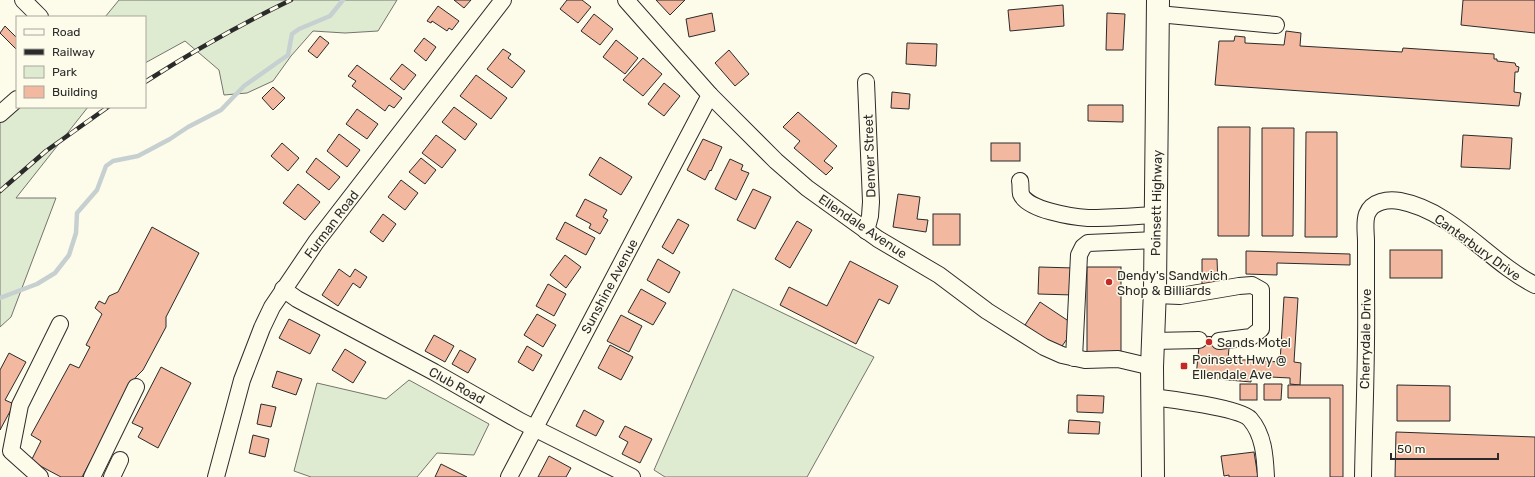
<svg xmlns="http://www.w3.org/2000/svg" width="1535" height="477" font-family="Rubik,sans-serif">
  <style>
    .green { fill: #deebd1; stroke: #74746e }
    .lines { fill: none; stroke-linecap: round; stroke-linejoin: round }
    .stream { stroke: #c7d0d0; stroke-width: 4.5 }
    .building { fill: #f2b8a0; stroke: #2b2b2b }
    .minor-casing { stroke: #2b2b2b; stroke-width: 18 }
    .highway-casing { stroke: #2b2b2b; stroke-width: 24 }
    .minor { stroke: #fdfbea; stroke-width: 16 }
    .highway { stroke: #fdfbea; stroke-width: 22 }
    .rail-casing { stroke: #2b2b2b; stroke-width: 4.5 }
    .rail { stroke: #fdfbea; stroke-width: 3; stroke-dasharray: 9; stroke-linecap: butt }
    .poi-dot { fill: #c62828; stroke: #fdfbea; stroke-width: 1.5 }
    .labels { text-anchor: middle; stroke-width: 3; stroke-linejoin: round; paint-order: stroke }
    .street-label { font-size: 13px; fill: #2b2b2b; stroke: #fdfbea }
    .poi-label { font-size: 13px; fill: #2b2b2b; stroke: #fdfbea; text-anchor: start }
  </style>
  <rect width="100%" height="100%" fill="#fdfbea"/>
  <g class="green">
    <path d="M119 0H397L378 31 345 33 313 31 291 56 273 81 247 93 224 95 219 70 185 41 145 63V17H105Z"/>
    <path d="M17 107H88L16 198H56L11 317 0 327V121Z"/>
    <path d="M733 289 874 357 807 477H665L654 470Z"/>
    <path d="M409 380 489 424 474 455 437 453 417 477H311L294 471 317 383 386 399Z"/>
  </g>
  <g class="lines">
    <path class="stream" d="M0 298 37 284 55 273 69 255 76 233 77 213 97 190 106 166 113 161 138 156 170 139 188 127 221 110 244 86 288 55 292 34 299 29 330 16 343 0"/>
  </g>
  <g class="building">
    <path d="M454 0H471L464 8Z"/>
    <path d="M567 0H582L591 7 578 23 560 9Z"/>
    <path d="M656 0H685L670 15Z"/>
    <path d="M1463 0H1535V33L1461 25Z"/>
    <path d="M1063 5 1064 26 1010 31 1008 10Z"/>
    <path d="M438 6 459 21 452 30 449 28 447 31 432 21 431 23 427 21Z"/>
    <path d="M712 13 715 31 689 37 686 19Z"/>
    <path d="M1107 13 1125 14 1123 50H1106Z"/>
    <path d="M594 14 613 29 600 45 581 31Z"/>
    <path d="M5 26 17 38V50L0 33Z"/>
    <path d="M1286 31 1301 33 1300 46 1402 52 1403 48 1494 54V59H1497V61L1515 63 1516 66 1519 67 1518 72H1515L1514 92 1521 93 1519 106 1215 85 1219 41H1234L1235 36 1245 37V43L1284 45Z"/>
    <path d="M320 36 329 43 317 58 308 51Z"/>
    <path d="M424 38 436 47 426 61 414 51Z"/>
    <path d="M616 40 638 58 625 74 603 57Z"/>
    <path d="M907 43 937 44 936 66 906 64Z"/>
    <path d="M503 49 511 54 508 58 525 71 512 88 487 69Z"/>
    <path d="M729 50 749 74 735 86 715 63Z"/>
    <path d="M643 58 662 74 643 96 623 80Z"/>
    <path d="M402 64 416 75 404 90 390 79Z"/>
    <path d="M357 65 402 98 394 108 389 105 385 111 352 86 356 81 348 76Z"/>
    <path d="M476 75 507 98 491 119 460 96Z"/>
    <path d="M664 83 680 96 664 116 648 104Z"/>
    <path d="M273 87 285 98 273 110 262 98Z"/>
    <path d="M892 92 910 94 909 109 891 108Z"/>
    <path d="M1088 105H1123V122L1088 121Z"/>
    <path d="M454 107 477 124 465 140 442 122Z"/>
    <path d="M357 109 378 124 367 139 346 124Z"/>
    <path d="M798 112 837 146 824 161 833 168 826 175 794 148 800 141 783 127Z"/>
    <path d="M1218 127H1250L1249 236H1218Z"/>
    <path d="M1262 128H1294L1293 236H1262Z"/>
    <path d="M1306 132H1337V237H1305Z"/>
    <path d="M339 134 360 150 347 167 327 151Z"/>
    <path d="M436 135 456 150 442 168 422 153Z"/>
    <path d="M1463 135 1512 138 1510 169 1461 167Z"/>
    <path d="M703 139 722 147 711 171 710 170 705 180 687 170Z"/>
    <path d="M282 143 299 158 288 171 271 156Z"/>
    <rect x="991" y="143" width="29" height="18"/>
    <path d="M600 157 632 177 621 195 589 175Z"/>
    <path d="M316 158 340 177 329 190 306 172Z"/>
    <path d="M421 158 436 170 425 184 409 172Z"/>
    <path d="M730 159 743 165 741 170 749 173 736 200 715 189Z"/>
    <path d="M401 180 418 193 405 210 388 197Z"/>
    <path d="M298 184 320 202 305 220 283 203Z"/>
    <path d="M753 189 771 197 755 229 737 220Z"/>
    <path d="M898 194 920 197 917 219 928 220 926 232 893 227Z"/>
    <path d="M585 199 607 210 603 217 608 220 600 234 589 228 591 224 576 216Z"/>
    <path d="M383 214 396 224 383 242 370 232Z"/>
    <rect x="933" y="214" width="27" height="31"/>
    <path d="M678 219 689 225 673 254 662 247Z"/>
    <path d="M797 221 812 230 790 268 775 259Z"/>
    <path d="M565 222 595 238 586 255 556 239Z"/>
    <path d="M152 227 199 253 166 317V327L143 370 136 377 82 477H61L31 461 41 441 31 435 70 364 79 368 90 347 86 345 102 314 95 308 99 301 105 304 109 296 118 292Z"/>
    <rect x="1390" y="250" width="52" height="28"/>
    <path d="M1246 251 1350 254V265L1277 263V275L1246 274Z"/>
    <path d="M565 255 581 267 566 288 550 275Z"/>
    <path d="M658 259 680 272 669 293 647 280Z"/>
    <path d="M1202 259H1217L1218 285H1202Z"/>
    <path d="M850 261 898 286 889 304 879 299 856 344 780 305 789 287 827 306Z"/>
    <path d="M1039 267 1075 268 1073 295 1038 294Z"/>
    <rect x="1087" y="267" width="34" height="89"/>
    <path d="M339 269 350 277 355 269 367 277 360 288 353 283 338 306 322 295Z"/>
    <path d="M548 284 566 294 554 316 536 306Z"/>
    <path d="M641 289 666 303 653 325 628 312Z"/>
    <path d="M1284 297 1298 298 1294 362 1301 363 1300 385 1290 384V378L1251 376V382L1196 377 1200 336 1219 337V348H1229L1228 359 1280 362Z"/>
    <path d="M1040 302 1076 326 1060 349 1025 325Z"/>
    <path d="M537 314 556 325 543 347 524 335Z"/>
    <path d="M621 315 642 326 629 352 607 341Z"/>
    <path d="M289 319 320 335 310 354 279 338Z"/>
    <path d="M434 335 454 346 445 362 425 351Z"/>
    <path d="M610 345 633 357 621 380 598 368Z"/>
    <path d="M527 346 542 355 533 371 518 362Z"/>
    <path d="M345 349 366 362 353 383 332 370Z"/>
    <path d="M460 350 476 359 468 373 452 364Z"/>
    <path d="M9 353 26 362 5 400 14 404 0 430V370Z"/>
    <path d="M161 367 191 383 158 448 138 437 143 428 132 423Z"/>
    <path d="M277 371 302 379 296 395 272 387Z"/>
    <rect x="1240" y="384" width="17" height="16"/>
    <path d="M1264 384H1282L1281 400H1264Z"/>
    <path d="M1288 385H1343V477H1330V398H1288Z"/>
    <path d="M1397 385 1450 386V421H1397Z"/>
    <path d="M1077 395 1104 396 1103 413 1077 412Z"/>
    <path d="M261 404 276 407 271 427 257 424Z"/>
    <path d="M584 410 604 421 596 436 576 426Z"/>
    <path d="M1069 420 1100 422 1099 434 1068 433Z"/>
    <path d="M625 426 652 439 640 463 622 454 628 442 619 437Z"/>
    <path d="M1396 432 1535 437V477H1395Z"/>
    <path d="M253 435 269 439 265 457 249 453Z"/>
    <path d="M1254 452 1258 477H1229V475L1224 476 1221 456Z"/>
    <path d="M549 456 571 468 566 477H538Z"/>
    <path d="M441 464 467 477H435Z"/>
  </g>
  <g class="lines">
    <defs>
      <g id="minor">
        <path d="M23 0 40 17"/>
        <path d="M626 0 710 95 776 161 807 188 878 239 939 275 987 311 1044 347 1062 355 1085 360 1118 359 1152 367"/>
        <path d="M1158 14 1276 25"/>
        <path d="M0 114 17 99"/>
        <path d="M1020 181C1021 185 1020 190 1021 194 1027 210 1073 217 1088 218 1111 218 1134 216 1156 215"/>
        <path d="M866 231 870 216 871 202 866 82"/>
        <path d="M283 289 297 299 434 372 520 421 632 477"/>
        <path d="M1155 295 1180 296 1239 286 1252 285 1261 290V329L1251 337 1219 341"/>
        <path d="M1153 341 1199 340"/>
        <path d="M1074 358 1079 255 1083 247 1088 243 1156 240"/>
        <path d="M1152 397C1170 399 1240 408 1250 419 1264 435 1265 457 1266 477"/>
        <path d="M40 477 11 451 20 405 60 324"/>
        <path d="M92 477 136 387"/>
        <path d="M112 477 120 460"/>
        <path d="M216 477 242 380 262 328 272 307 316 242 503 0"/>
        <path d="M509 477 710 95"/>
        <path d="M1363 477C1364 417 1367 356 1366 296 1366 278 1366 260 1366 241 1366 233 1364 222 1367 214 1372 201 1388 199 1400 201 1453 211 1489 262 1535 285"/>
      </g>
      <path id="highway" d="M1153 477 1152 367 1155 289 1158 0"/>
    </defs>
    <use href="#minor" class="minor-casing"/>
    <use href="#highway" class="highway-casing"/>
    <use href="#minor" class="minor"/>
    <use href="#highway" class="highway"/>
    <defs>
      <g id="rail">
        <path d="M145 82C192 52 241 24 291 0"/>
        <path d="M0 191 46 151 108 107"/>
      </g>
    </defs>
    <use href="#rail" class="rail-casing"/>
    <use href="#rail" class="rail"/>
  </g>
  <g class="poi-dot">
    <circle cx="1109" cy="282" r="4"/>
    <circle cx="1209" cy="342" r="4"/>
    <rect x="1180" y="362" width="8" height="8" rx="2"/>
  </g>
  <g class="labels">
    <g class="street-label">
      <text transform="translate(869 156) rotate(-92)" y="5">Denver Street</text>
      <text transform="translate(1156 203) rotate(-89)" y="5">Poinsett Highway</text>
      <text transform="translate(331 224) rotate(-53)" y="5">Furman Road</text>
      <text transform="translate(863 226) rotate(34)" y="5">Ellendale Avenue</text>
      <text transform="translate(1478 247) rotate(36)" y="5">Canterbury Drive</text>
      <text transform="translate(609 286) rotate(-62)" y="5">Sunshine Avenue</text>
      <text transform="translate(1365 339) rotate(-89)" y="5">Cherrydale Drive</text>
      <text transform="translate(457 385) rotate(29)" y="5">Club Road</text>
    </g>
    <g class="poi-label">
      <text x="1117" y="280">Dendy's Sandwich<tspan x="1117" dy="15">Shop &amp; Billiards</tspan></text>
      <text x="1217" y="347">Sands Motel</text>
      <text x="1192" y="364">Poinsett Hwy @<tspan x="1192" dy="15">Ellendale Ave</tspan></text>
    </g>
  </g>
  <rect x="16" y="16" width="130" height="92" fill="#fdfbea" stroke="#a9a89e"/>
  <rect x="24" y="29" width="20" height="6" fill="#fdfbea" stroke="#a9a89e"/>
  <text x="52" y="36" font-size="12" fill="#2b2b2b">Road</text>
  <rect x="24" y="49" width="20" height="6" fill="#2b2b2b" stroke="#a9a89e"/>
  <text x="52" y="56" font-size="12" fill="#2b2b2b">Railway</text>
  <rect x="24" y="66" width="20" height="12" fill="#deebd1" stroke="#a9a89e"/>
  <text x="52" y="76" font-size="12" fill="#2b2b2b">Park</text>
  <rect x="24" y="86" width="20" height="12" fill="#f2b8a0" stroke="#a9a89e"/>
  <text x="52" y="96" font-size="12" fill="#2b2b2b">Building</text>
  <path d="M1391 453v6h107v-6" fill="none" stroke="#2b2b2b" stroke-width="2"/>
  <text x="1397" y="453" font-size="12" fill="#2b2b2b" stroke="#fdfbea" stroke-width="3" paint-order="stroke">50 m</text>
</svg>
